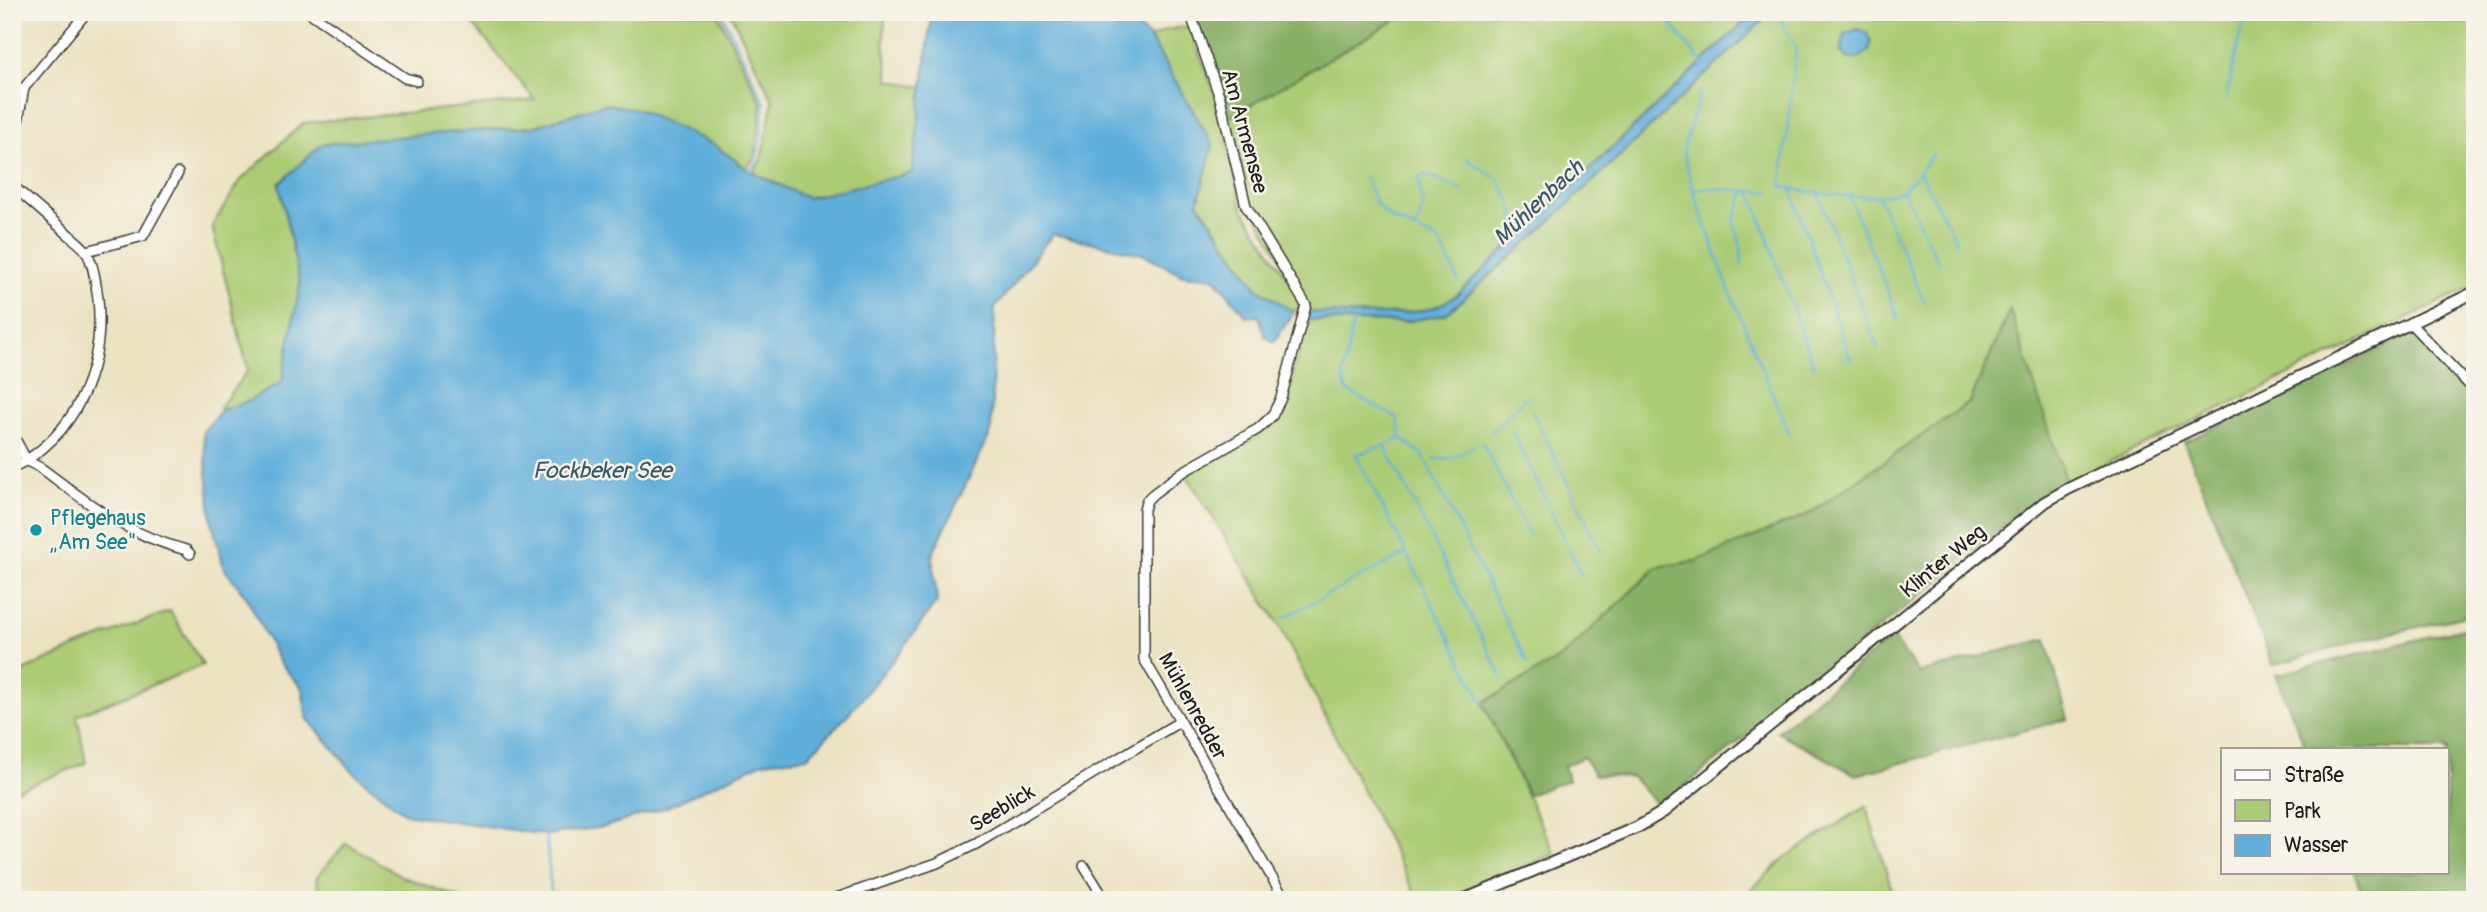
<svg xmlns="http://www.w3.org/2000/svg" width="2487" height="912" font-family="Pangolin,sans-serif">
  <style>
    .green { fill: #abcc75; stroke: #647448; stroke-width: 2 }
    .forest { fill: #88b066; stroke: #526641; stroke-width: 2 }
    .water { fill: #61afdb; stroke: #3e667c; stroke-width: 2 }
    .lines { fill: none; stroke-linecap: round; stroke-linejoin: round }
    .stream { stroke: #61afdb; stroke-width: 2.5 }
    .minor-casing { stroke: #3b3a35; stroke-width: 12 }
    .tertiary-casing { stroke: #3b3a35; stroke-width: 14 }
    .minor { stroke: #fff; stroke-width: 9 }
    .tertiary { stroke: #fff; stroke-width: 10 }
    .culture-dot { fill: #0f9aa8; stroke: #f7f3e8; stroke-width: 2.5 }
    .labels { text-anchor: middle; stroke-width: 5; stroke-linejoin: round; paint-order: stroke }
    .street-label { font-size: 21px; fill: #1c1c1c; stroke: #f7f3e8 }
    .culture-label { font-size: 21px; fill: #0d838f; stroke: #f7f3e8; text-anchor: start }
    .water-label { font-size: 23px; font-style: italic; fill: #385768; stroke: #f7f3e8 }
  </style>
  <rect width="100%" height="100%" fill="#f7f3e8"/>
  <filter id="ink" filterUnits="userSpaceOnUse"><feTurbulence type="fractalNoise" baseFrequency=".0143" numOctaves="2"/><feDisplacementMap in="SourceGraphic" scale="14" xChannelSelector="R" yChannelSelector="G"/><feConvolveMatrix kernelMatrix="1 2 1 2 8 2 1 2 1" color-interpolation-filters="sRGB"/></filter>
  <filter id="wash" filterUnits="userSpaceOnUse"><feTurbulence type="fractalNoise" baseFrequency=".00686" numOctaves="4" result="noise"/><feDisplacementMap in="SourceGraphic" scale="28" xChannelSelector="R" yChannelSelector="G"/><feGaussianBlur stdDeviation="1.57" result="paint"/><feColorMatrix in="noise" values="0 0 0 0 0 0 0 0 0 0 0 0 0 0 0 0 0 1.4 0 .05"/><feComposite in="paint" operator="in"/></filter>
  <g filter="url(#wash)">
    <rect width="100%" height="100%" fill="#ece2c2"/>
    <g class="green">
      <path d="M463 12H717L762 104 754 157 746 169 713 144 605 104 533 127 429 134 279 184 300 284 282 382 249 401 221 410 220 407 248 370 212 226 241 180 303 123 535 100Z"/>
      <path d="M730 12H885L884 41 889 80 923 87 913 173 807 198 753 173 761 160 773 101Z"/>
      <path d="M1409 12H1755L1456 296C1448 300 1440 306 1432 308 1403 317 1337 315 1306 311L1308 305 1250 204 1230 117Z"/>
      <path d="M1772 12H2475V285L2066 483 2009 311 1970 402 1809 514 1696 561 1657 567 1563 656 1483 703 1555 854 1445 900H1418L1279 625 1186 474C1209 461 1260 440 1275 420 1291 399 1299 346 1305 320L1404 322 1446 314 1541 230Z"/>
      <path d="M1189 26 1217 99 1242 207 1304 304 1294 312 1257 288 1198 202 1212 145 1150 38 1167 30Z"/>
      <path d="M170 611 203 665 77 715 86 763 12 792V676L83 644Z"/>
      <path d="M1866 806 1895 900H1740L1786 857Z"/>
      <path d="M346 843 403 877 466 900H321L316 878Z"/>
    </g>
    <g class="forest">
      <path d="M1191 12H1409L1230 117Z"/>
      <path d="M2010 310 2066 483 2042 496 1659 807 1632 777 1595 775 1583 757 1564 766 1568 780 1528 795 1483 703 1563 656 1657 567 1696 561 1809 514 1970 402Z"/>
      <path d="M2414 332 2475 400V614L2366 639 2273 665 2184 442Z"/>
      <path d="M2475 625V900H2365L2354 872H2447V749H2306L2276 675Z"/>
      <path d="M1892 637 1919 673 2046 639 2068 719 1856 775 1777 732Z"/>
    </g>
    <g class="water">
      <path d="M932 12H1122L1150 38 1213 145 1198 203 1257 288 1294 312 1274 342 1265 337 1259 316 1247 317 1215 278 1183 275 1143 254 1053 234 995 308 991 432 932 555 937 601 901 651 846 717 807 757 763 762 667 807 604 827 546 835 406 814 355 774 307 718 302 688 279 662 247 598 224 568 212 523 203 432 221 410 249 401 282 382 300 284 279 184 322 144 429 134 533 127 605 104 637 109 713 144 750 171 807 198 912 173Z"/>
      <path d="M1755 12H1772L1541 230 1446 314 1404 322 1305 320 1306 311C1337 315 1403 317 1432 308 1440 306 1448 300 1456 296Z"/>
      <path d="M1858 29 1867 33 1871 42 1869 51 1857 59 1847 58 1840 51 1845 34Z"/>
    </g>
    <g class="lines">
      <g class="stream">
        <path d="M721 12 765 104 757 159 750 171"/>
        <path d="M1661 12 1703 64"/>
        <path d="M1777 12 1796 48 1781 186C1805 193 1886 204 1905 188 1915 179 1924 165 1933 154"/>
        <path d="M2322 12 2324 23"/>
        <path d="M2346 16V12"/>
        <path d="M1700 93 1683 150 1693 190 1724 277 1790 435"/>
        <path d="M2226 99 2241 31 2251 12"/>
        <path d="M1465 158 1498 179 1509 199 1522 239"/>
        <path d="M1919 171 1957 242"/>
        <path d="M1365 177 1377 205 1391 218 1439 241 1459 281"/>
        <path d="M1791 189 1851 361"/>
        <path d="M1693 190 1703 188 1770 192"/>
        <path d="M1903 190 1939 264"/>
        <path d="M1751 192 1814 367"/>
        <path d="M1819 195 1878 349"/>
        <path d="M1849 196 1899 319"/>
        <path d="M1878 196 1924 301"/>
        <path d="M1416 229 1423 208 1418 177 1428 175 1463 191"/>
        <path d="M1742 265 1741 246 1734 222 1745 191"/>
        <path d="M1353 322 1343 376 1346 390 1397 418 1401 433 1397 441 1356 455 1483 703"/>
        <path d="M1532 411 1601 551"/>
        <path d="M1512 430 1582 576"/>
        <path d="M1492 432 1527 396"/>
        <path d="M1399 437 1422 454 1528 664"/>
        <path d="M1482 442 1529 535"/>
        <path d="M1385 446 1503 679"/>
        <path d="M1434 459 1451 458 1475 446"/>
        <path d="M1285 617 1405 554"/>
        <path d="M546 835 551 891"/>
      </g>
    </g>
  </g>
  <g filter="url(#ink)">
    <g class="lines">
      <defs>
        <g id="minor">
          <path d="M309 12 405 78 417 81"/>
          <path d="M1190 12 1220 98 1246 206 1306 305 1281 398 1272 416 1258 429 1181 473 1153 494 1147 500 1144 509V659L1285 900"/>
          <path d="M12 174 18 121 24 88 87 12"/>
          <path d="M12 185C31 202 50 218 68 234 74 240 84 246 87 253 94 266 96 284 98 299 105 367 76 437 12 468"/>
          <path d="M87 251 143 236 178 173"/>
          <path d="M2410 323 2475 391"/>
          <path d="M12 433 27 461"/>
          <path d="M27 461 41 468C91 505 123 533 186 550L190 554"/>
          <path d="M1084 866 1105 900"/>
          <path d="M831 900 937 863 976 844 1179 722"/>
        </g>
        <path id="tertiary" d="M1463 900 1638 827 1663 812 2045 502 2068 489 2475 292"/>
      </defs>
      <use href="#minor" class="minor-casing"/>
      <use href="#tertiary" class="tertiary-casing"/>
      <use href="#minor" class="minor"/>
      <use href="#tertiary" class="tertiary"/>
    </g>
  </g>
  <circle class="culture-dot" cx="36" cy="530" r="7"/>
  <g class="labels">
    <g class="street-label">
      <text transform="translate(1245 131) rotate(75)" y="7">Am Armensee</text>
      <text transform="translate(1943 561) rotate(-39)" y="7">Klinter Weg</text>
      <text transform="translate(1193 706) rotate(61)" y="7">Mühlenredder</text>
      <text transform="translate(1002 808) rotate(-31)" y="7">Seeblick</text>
    </g>
    <g class="culture-label">
      <text x="50" y="525">Pflegehaus<tspan x="50" dy="24">„Am See"</tspan></text>
    </g>
    <g class="water-label">
      <text transform="translate(1538 202) rotate(-43)" y="8">Mühlenbach</text>
      <text x="602" y="478">Fockbeker See</text>
    </g>
  </g>
  <rect width="2487" height="912" fill="none" stroke="#f7f3e8" stroke-width="42"/>
  <rect x="2221" y="748" width="228" height="126" fill="#f7f3e8" stroke="#9f9d96" stroke-width="2"/>
  <rect x="2235" y="770" width="35" height="10" fill="#ffffff" stroke="#9f9d96" stroke-width="2"/>
  <text x="2284" y="782" font-size="21" fill="#1c1c1c">Straße</text>
  <rect x="2235" y="800" width="35" height="21" fill="#abcc75" stroke="#9f9d96" stroke-width="2"/>
  <text x="2284" y="818" font-size="21" fill="#1c1c1c">Park</text>
  <rect x="2235" y="835" width="35" height="21" fill="#61afdb" stroke="#9f9d96" stroke-width="2"/>
  <text x="2284" y="852" font-size="21" fill="#1c1c1c">Wasser</text>
</svg>
